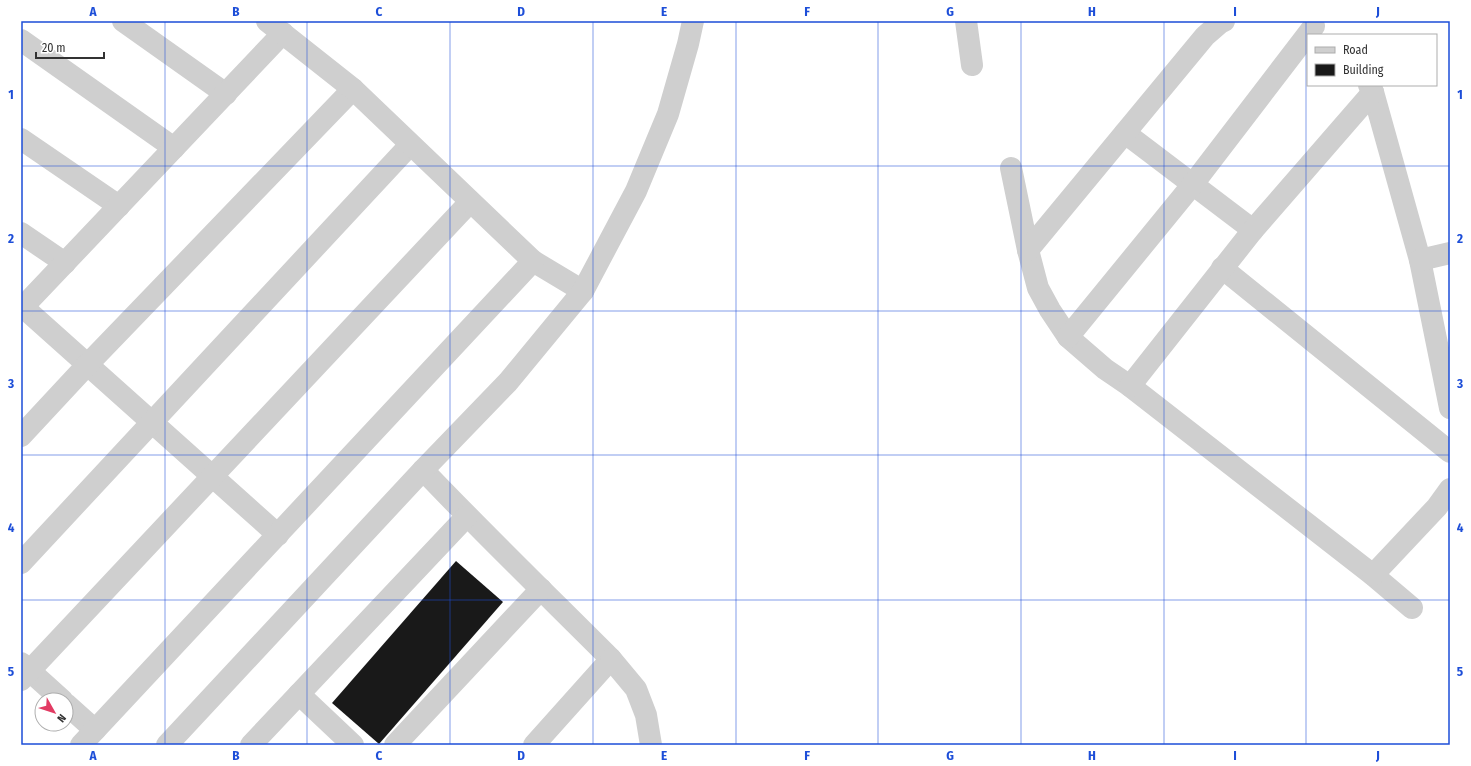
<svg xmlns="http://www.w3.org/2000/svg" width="1471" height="766" font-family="'Fira Sans Condensed',sans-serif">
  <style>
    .building { fill: #191919 }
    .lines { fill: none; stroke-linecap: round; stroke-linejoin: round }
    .minor { stroke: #cfcfcf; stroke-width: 22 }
    .grid { fill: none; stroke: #1d4ed8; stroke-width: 1; stroke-opacity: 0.55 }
    .neatline { fill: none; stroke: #1d4ed8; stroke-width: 1.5 }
    .grid-label { font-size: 13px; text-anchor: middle; font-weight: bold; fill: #1d4ed8 }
  </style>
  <rect width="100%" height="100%" fill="#fff"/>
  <path class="building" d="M456 561 503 602 379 744 332 703Z"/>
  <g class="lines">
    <g class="minor">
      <path d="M123 21 226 94"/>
      <path d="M966 21 972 65"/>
      <path d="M21 40 174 148"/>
      <path d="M1369 85 1373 92 1420 260 1450 408"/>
      <path d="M1125 133 1253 230"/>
      <path d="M21 139 119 206"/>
      <path d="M1011 168 1028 250 1038 288 1050 310 1068 337 1105 369 1130 386 1373 575 1412 608"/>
      <path d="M21 233 65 263"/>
      <path d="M1028 250 1205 36 1220 23 1224 21"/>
      <path d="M1420 260 1450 253"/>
      <path d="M533 261 583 291"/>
      <path d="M1222 268 1450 452"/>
      <path d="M23 307 278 535"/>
      <path d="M21 309 283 33"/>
      <path d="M1068 337 1193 184 1314 26"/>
      <path d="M1130 386 1253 230 1373 92"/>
      <path d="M21 436 88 364 353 89"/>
      <path d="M423 470C484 534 548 596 611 659L534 745"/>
      <path d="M21 563 410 145"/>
      <path d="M1373 575 1437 507 1450 489"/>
      <path d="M611 659 636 689 646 715 651 745"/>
      <path d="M21 663 62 700"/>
      <path d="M21 680 470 202"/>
      <path d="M299 694 353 745"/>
      <path d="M66 704 95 730"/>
      <path d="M81 745 533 261 353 89 267 21"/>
      <path d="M167 745 423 470 508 382 583 291 636 191 668 114 688 44 693 21"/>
      <path d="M251 745 467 516"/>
      <path d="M395 745 541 589"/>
    </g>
  </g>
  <path class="grid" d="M165 21V745M307 21V745M450 21V745M593 21V745M736 21V745M878 21V745M1021 21V745M1164 21V745M1306 21V745M21 166H1450M21 311H1450M21 455H1450M21 600H1450"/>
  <rect width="1471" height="766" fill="none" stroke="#ffffff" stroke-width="44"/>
  <rect x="1307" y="34" width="130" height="52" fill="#ffffff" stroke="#adadad"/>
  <rect x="1315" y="47" width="20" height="6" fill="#cfcfcf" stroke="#adadad"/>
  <text x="1343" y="54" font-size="12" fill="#323232">Road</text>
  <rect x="1315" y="64" width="20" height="12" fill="#191919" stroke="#adadad"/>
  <text x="1343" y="74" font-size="12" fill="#323232">Building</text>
  <g transform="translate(54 712) rotate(129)"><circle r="19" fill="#ffffff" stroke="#adadad"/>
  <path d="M0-3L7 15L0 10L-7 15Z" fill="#e23b63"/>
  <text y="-6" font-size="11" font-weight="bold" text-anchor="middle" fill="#323232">N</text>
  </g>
  <path d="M36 52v6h68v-6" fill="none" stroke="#323232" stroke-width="2"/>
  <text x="42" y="52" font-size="12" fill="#323232" stroke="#ffffff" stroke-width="3" paint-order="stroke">20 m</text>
  <rect x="22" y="22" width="1427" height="722" class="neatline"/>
  <g class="grid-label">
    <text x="93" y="16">A</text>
    <text x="236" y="16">B</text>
    <text x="379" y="16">C</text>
    <text x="521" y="16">D</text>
    <text x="664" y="16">E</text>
    <text x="807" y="16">F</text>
    <text x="950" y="16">G</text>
    <text x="1092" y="16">H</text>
    <text x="1235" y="16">I</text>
    <text x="1378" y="16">J</text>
    <text x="11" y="99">1</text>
    <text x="1460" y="99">1</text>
    <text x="11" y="243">2</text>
    <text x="1460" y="243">2</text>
    <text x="11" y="388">3</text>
    <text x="1460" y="388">3</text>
    <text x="11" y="532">4</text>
    <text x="1460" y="532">4</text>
    <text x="11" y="676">5</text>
    <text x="1460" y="676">5</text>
    <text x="93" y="760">A</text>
    <text x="236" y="760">B</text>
    <text x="379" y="760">C</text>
    <text x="521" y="760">D</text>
    <text x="664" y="760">E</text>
    <text x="807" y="760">F</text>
    <text x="950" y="760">G</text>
    <text x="1092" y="760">H</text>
    <text x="1235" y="760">I</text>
    <text x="1378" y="760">J</text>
  </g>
</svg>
